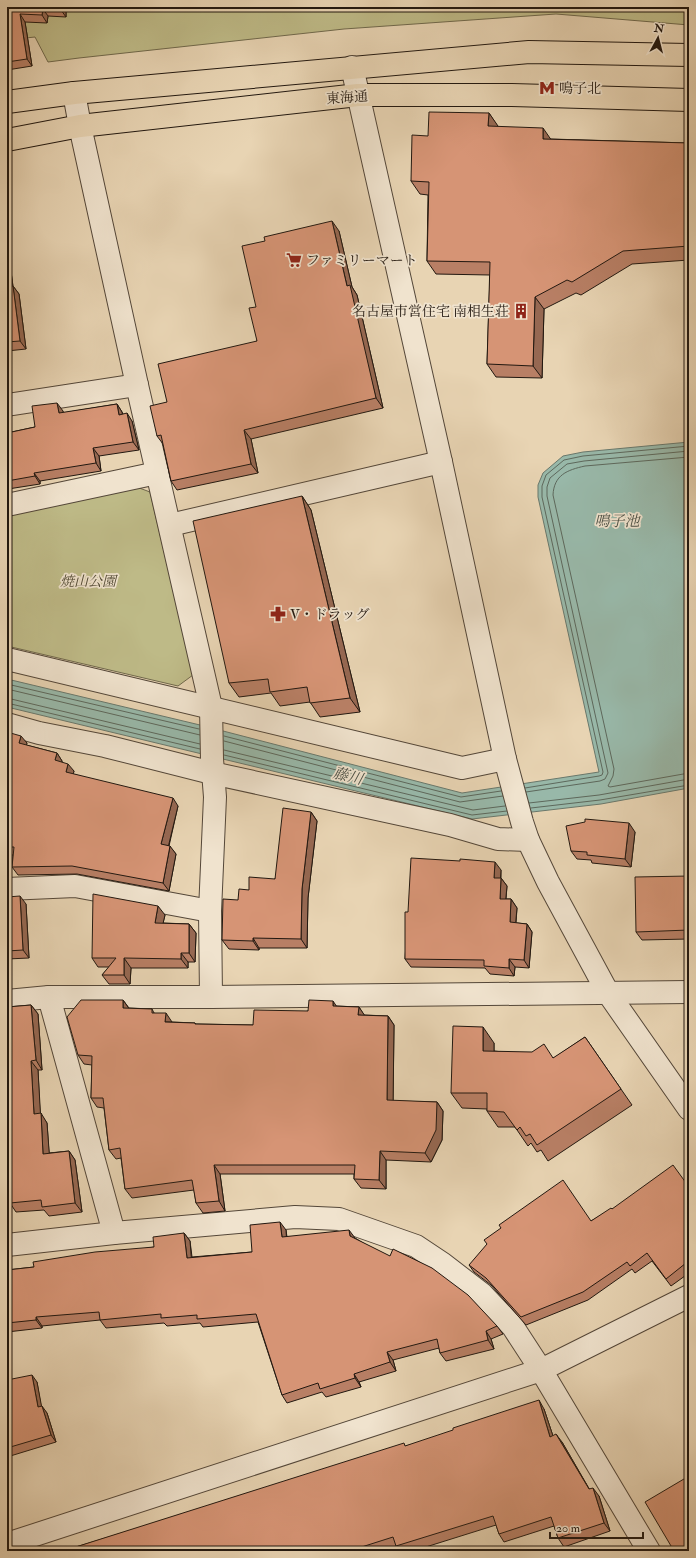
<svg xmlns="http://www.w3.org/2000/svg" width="696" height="1558" font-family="'IM FELL Double Pica','Noto Serif JP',serif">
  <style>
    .green { fill: #beba87; stroke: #70694c }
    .water { fill: #98b8a9; stroke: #69786c }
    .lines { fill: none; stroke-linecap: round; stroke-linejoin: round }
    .shore { stroke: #5d685c; stroke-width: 1 }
    .minor-casing { stroke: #544739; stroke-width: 24 }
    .tertiary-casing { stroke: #544739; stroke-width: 24 }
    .primary-casing { stroke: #221810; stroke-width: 24 }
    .minor { stroke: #f0e3ce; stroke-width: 22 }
    .tertiary { stroke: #f0e3ce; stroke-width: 22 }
    .primary { stroke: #e8d4b3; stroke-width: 22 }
    .wall { fill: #b87f65; stroke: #221810 }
    .shaded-wall { fill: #966852; stroke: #221810 }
    .building { fill: #d69475; stroke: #221810 }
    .labels { text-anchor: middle; stroke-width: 3.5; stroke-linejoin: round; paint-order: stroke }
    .poi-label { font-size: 14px; fill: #221810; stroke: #f0e3ce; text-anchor: start }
    .street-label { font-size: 14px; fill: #221810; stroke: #f0e3ce }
    .park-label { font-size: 14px; font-style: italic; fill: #514934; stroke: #f0e3ce }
    .water-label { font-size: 15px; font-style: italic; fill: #4b5046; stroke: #f0e3ce }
  </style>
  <rect width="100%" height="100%" fill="#e8d4b3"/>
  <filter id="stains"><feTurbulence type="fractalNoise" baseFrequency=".005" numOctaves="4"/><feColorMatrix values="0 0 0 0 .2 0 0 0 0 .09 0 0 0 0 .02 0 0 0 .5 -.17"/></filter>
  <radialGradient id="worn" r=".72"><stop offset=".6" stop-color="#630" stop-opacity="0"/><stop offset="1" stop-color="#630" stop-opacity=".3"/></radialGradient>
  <g class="green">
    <path d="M7 7H689V25L556 14 344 29 79 58 48 62 35 37 7 40Z"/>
    <path d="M134 486 150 492 193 675 178 686 7 646V513Z"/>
  </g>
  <path class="water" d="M689 442V788L601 804 472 819 7 707V679L200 725 462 793 599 772 538 497V485L543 473 563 456 583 452Z"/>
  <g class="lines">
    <g class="shore">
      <path d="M689 457 585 466C567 470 554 475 553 495L614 769 613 776 608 786 610 787 689 773"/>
      <path d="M7 684 199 729"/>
      <path d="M7 689 200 735"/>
      <path d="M7 698 200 744"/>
      <path d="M7 703 200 749"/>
      <path d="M224 736 461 797 501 791"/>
      <path d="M224 741 460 802 503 796"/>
      <path d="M224 750 473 810 505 806"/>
      <path d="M224 755 472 815 507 811"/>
      <path d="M525 788 599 776 602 775 603 772 542 497V486L546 475 564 460 583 456 689 446"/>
      <path d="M526 792 600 781 605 779 608 773 547 496V487L550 478 567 464 584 461 689 451"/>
      <path d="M529 803 599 795 689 779"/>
      <path d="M531 808 600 800 689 785"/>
    </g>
    <defs>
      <g id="minor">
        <path d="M74 93 80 126 137 385 211 707 212 759 215 797 210 911 211 997"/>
        <path d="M7 405 137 385"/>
        <path d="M7 505 157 473"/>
        <path d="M170 525 441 462"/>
        <path d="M7 659 462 768 505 759"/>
        <path d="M7 724 39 733 105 746 212 773 450 825 498 839 528 840"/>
        <path d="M7 889 75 886 210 911"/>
        <path d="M49 997 114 1233"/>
        <path d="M7 1001 49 997H211L689 992"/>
        <path d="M7 1245 114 1233 295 1217 339 1219 416 1246 443 1264 482 1294 513 1327 541 1370 649 1551"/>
        <path d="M7 1544 541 1370 689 1296"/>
      </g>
      <path id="tertiary" d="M352 67 441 462 505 759 522 822 528 840 548 882 608 993 689 1109"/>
      <g id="primary">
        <path d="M7 102 74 93 529 52 689 55"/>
        <path d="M7 140 80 126 358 95H512L689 100"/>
      </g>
    </defs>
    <use href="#minor" class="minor-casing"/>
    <use href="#tertiary" class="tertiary-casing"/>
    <use href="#primary" class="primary-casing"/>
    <use href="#minor" class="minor"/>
    <use href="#tertiary" class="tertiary"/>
    <use href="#primary" class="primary"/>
  </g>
  <g class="wall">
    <path d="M7 7H66V17L48 16 47 23 25 22 32 66 7 70Z"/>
    <path d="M489 113 498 127 550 139 689 143V260L632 264 581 295 576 293 544 309 542 378 496 377 487 364 490 275 436 274 427 261 428 195 420 194 411 181 428 136Z"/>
    <path d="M339 231 352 287 357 295 383 408 251 439 258 473 177 490 171 481 163 444 157 436 167 402 257 341 256 307Z"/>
    <path d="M7 260 10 264 13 286 19 294 26 349 7 351Z"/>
    <path d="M117 404 122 412 123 414 132 421 139 450 99 456 101 471 40 481V484L8 489V492H7V433L35 427 63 411V413Z"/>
    <path d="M302 496 311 510 360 712 320 717 310 702 280 706 271 693 239 697 229 683Z"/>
    <path d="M7 732 27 743 26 745 57 753 62 761V762L74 771 73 774 178 806 169 846 176 854 169 891 77 874 18 875 12 867 13 855H7Z"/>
    <path d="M311 812 317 821 308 898 307 948H259V950L229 949 222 940 238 900 249 890 275 879Z"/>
    <path d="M635 832 631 867 592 863 591 860 577 859 571 851Z"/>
    <path d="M501 870V878L507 886 506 899H511L517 908 516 923 527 924 532 932 529 968 515 967 514 976 490 974 485 968 411 967 405 959 408 912Z"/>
    <path d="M689 876V939L642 940 636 932Z"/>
    <path d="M7 897 26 904 29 958 7 959Z"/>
    <path d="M165 915 163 923 189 924 196 933 195 962H188V968H131L130 984H109L102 975 109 967H98L92 958Z"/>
    <path d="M123 1000 129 1008 152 1009 154 1013 172 1022 195 1023 196 1024 253 1025 308 1011 336 1006 359 1007 364 1015 388 1016 394 1025 393 1101 437 1102 443 1111 442 1140 431 1162 386 1160V1189L361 1188 354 1179V1174H220L225 1211 203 1213 196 1203 194 1190 132 1198 125 1189 121 1158 116 1159 109 1150 104 1108 97 1107 91 1098 92 1065 84 1064 78 1055Z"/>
    <path d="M31 1005 38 1014 42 1070H38L40 1113 47 1123 49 1153 69 1151 75 1160 82 1212 49 1216 44 1210 16 1212 10 1203 9 1200H7V1007Z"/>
    <path d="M585 1037 632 1105 548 1161 541 1150 537 1152 531 1143 528 1146 515 1127H498L487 1111V1109L462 1108 451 1093 494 1043V1051L554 1058Z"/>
    <path d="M689 1187V1273L671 1286 652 1261 635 1273 632 1269 588 1300 526 1325 491 1285 474 1272 469 1265 591 1221 612 1209Z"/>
    <path d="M286 1230 287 1237 355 1238 497 1326 503 1334 491 1339 494 1349 446 1361 440 1353 439 1348 393 1360 396 1371 359 1382 361 1387 326 1397 322 1392 287 1403 282 1395 258 1322 203 1327 200 1323 167 1326 164 1323 106 1328 100 1320 42 1326V1328L7 1332V1270L34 1267 154 1247 184 1233 190 1241 192 1257 252 1252Z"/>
    <path d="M7 1380 37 1382 41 1406 47 1413 56 1442 7 1457Z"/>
    <path d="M544 1409 553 1436 562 1442 589 1489 599 1496 610 1531 564 1547 558 1538 554 1526 504 1542 499 1534 496 1525 413 1551H399L396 1546 380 1551H63L406 1446Z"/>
  </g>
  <g class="shaded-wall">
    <path d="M61 7H66V17L61 10Z"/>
    <path d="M43 9 48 16 47 23 42 15Z"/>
    <path d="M20 14 25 22 32 66 27 59Z"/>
    <path d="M489 113 498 126 497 139 488 126Z"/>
    <path d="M543 128 552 141 543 139Z"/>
    <path d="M332 221 339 231 352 287 357 295 383 408 376 398 347 286Z"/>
    <path d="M7 260 10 264 14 295 8 287 7 278Z"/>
    <path d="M13 286 19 294 26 349 20 341Z"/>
    <path d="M535 297 544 309 542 378 533 366Z"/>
    <path d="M57 403 63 411 64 421 59 413Z"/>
    <path d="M117 404 122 412 124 423 119 415Z"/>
    <path d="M127 413 132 421 139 450 133 442Z"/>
    <path d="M244 430 251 439 258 473 251 464Z"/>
    <path d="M93 448 99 456 101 471 96 463Z"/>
    <path d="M34 473 40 481V484L35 476Z"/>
    <path d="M302 496 311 510 360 712 350 698Z"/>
    <path d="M21 736 27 743 25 751 19 743Z"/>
    <path d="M57 753 62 761 60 768 55 760Z"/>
    <path d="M68 764 74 771 72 780 66 772Z"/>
    <path d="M173 798 178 806 167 852 161 844Z"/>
    <path d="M311 812 317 821 308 898 307 948 301 939 302 889Z"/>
    <path d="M629 823 635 832 631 867 625 859Z"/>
    <path d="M170 846 176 854 169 891 163 883Z"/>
    <path d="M495 862 501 870 500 886 494 878Z"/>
    <path d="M501 878 507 886 505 907 500 899Z"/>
    <path d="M20 896 26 904 29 958 23 950Z"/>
    <path d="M511 899 517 908 515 930 510 922Z"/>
    <path d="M158 906 165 915 161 932 155 923Z"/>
    <path d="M189 924 196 933 195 962 189 953Z"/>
    <path d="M527 924 532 932 529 968 524 960Z"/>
    <path d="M253 938 259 948V950L253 941Z"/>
    <path d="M181 953 188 962V968L181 959Z"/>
    <path d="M124 958 131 968 130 984 124 975Z"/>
    <path d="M509 959 515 967 514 976 509 968Z"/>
    <path d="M123 1000 130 1010 123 1008Z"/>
    <path d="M333 1001 339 1010 333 1006Z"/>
    <path d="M31 1005 38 1014 42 1070 36 1060Z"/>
    <path d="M359 1007 365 1016 358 1015Z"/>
    <path d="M166 1013 172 1022H165Z"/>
    <path d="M388 1016 394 1025 393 1109 387 1100Z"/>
    <path d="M483 1027 494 1043V1066L483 1051Z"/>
    <path d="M31 1061 38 1070 41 1123 34 1114Z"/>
    <path d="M437 1102 443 1111 442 1140 431 1162 425 1153Z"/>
    <path d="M41 1113 47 1123 50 1163 43 1154Z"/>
    <path d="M69 1151 75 1160 82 1212 75 1203Z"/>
    <path d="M380 1151 386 1160V1189L379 1180Z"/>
    <path d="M214 1165 220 1174 225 1211 219 1201Z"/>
    <path d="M280 1222 286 1230 287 1245 282 1237Z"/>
    <path d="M349 1230 355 1238V1244L350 1236Z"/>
    <path d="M184 1233 190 1241 192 1266 187 1258Z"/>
    <path d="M36 1317 42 1326V1328L36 1320Z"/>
    <path d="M486 1331 491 1339 494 1349 488 1340Z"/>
    <path d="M387 1352 393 1360 396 1371 390 1362Z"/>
    <path d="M354 1374 359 1382 361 1387 355 1378Z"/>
    <path d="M32 1375 37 1382 43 1414 38 1407Z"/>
    <path d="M539 1400 544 1409 556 1445 550 1437Z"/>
    <path d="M42 1406 47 1413 56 1442 51 1435Z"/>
    <path d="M556 1434 562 1442 594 1497 589 1489Z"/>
    <path d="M593 1488 599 1496 610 1531 604 1523Z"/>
  </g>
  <g class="building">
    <path d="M7 7H61V10L43 9 42 15 20 14 27 59 7 62Z"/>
    <path d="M429 112 489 113 488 126 543 128V139L689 143V246L623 251 572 282 567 280 535 297 533 366 487 364 490 262 427 261 429 182 411 181 412 135 428 136Z"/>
    <path d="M332 221 347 286 350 285 376 398 244 430 251 464 171 481 161 435 157 436 150 406 167 402 158 364 257 341 249 308 256 307 242 246 265 241 264 237Z"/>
    <path d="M7 278 8 287 13 286 20 341 7 342Z"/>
    <path d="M57 403 59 413 117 404 119 415 127 413 133 442 93 448 96 463 34 473 35 476 7 481V433L35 427 32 406Z"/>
    <path d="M302 496 350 698 310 703 307 687 270 692 268 679 229 683 193 521Z"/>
    <path d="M7 732 21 736 19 743 57 753 55 760 68 764 66 772 173 798 161 844 170 846 163 883 72 866 12 867 14 847H7Z"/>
    <path d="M283 808 311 812 302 889 301 939 253 938V941L222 940 223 899 238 900 239 889 249 890V877L275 879Z"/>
    <path d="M585 819 629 823 625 859 587 855V852L571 851 566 826 585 822Z"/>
    <path d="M411 858 460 861V859L495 862 494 878H501L500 899H511L510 922 527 924 524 960 509 959V968L484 966V960L405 959V912H408Z"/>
    <path d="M689 876V930L636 932 635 877Z"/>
    <path d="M93 894 158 906 155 923 189 924V953H181V959L124 958V975H102L116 958H92Z"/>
    <path d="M20 896 23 950 7 951V897Z"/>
    <path d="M81 1000H123V1008L152 1009V1013H166L165 1022 195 1023V1024L253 1025 254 1010 308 1011 309 1000 333 1001V1006L359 1007 358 1015 388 1016 387 1100 437 1102 436 1130 425 1153 380 1151 379 1180 354 1179 355 1165H214L219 1201 196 1203 192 1180 125 1189 120 1148 109 1150 103 1098H91L92 1056 78 1055 67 1017Z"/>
    <path d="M31 1005 36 1060 31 1061 34 1114 41 1113 43 1154 69 1151 75 1203 42 1207 41 1200 10 1203 8 1190H7V1007Z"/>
    <path d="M453 1026 483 1027V1051L532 1052 544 1044 553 1058 585 1037 621 1089 537 1145 530 1134 526 1136 520 1127 517 1130 504 1112 487 1111V1093H451Z"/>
    <path d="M673 1165 689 1187V1268L686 1263 666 1279 647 1253 630 1266 627 1262 583 1292 521 1317 486 1278 469 1265 487 1244 484 1240 501 1228 499 1225 563 1180 591 1221 611 1208 612 1209Z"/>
    <path d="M280 1222 282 1237 349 1230 350 1236 390 1256 393 1249 432 1268 468 1295 497 1326 486 1331 488 1340 440 1353 437 1339 387 1352 390 1362 354 1374 355 1378 320 1389 318 1383 282 1395 256 1314 197 1319V1315L161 1318V1314L100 1320 99 1312 36 1317V1320L7 1323V1270L34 1267 33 1262 95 1252 154 1247 153 1237 184 1233 187 1258 252 1252 250 1225Z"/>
    <path d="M32 1375 38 1407 42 1406 51 1435 7 1448V1380Z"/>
    <path d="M539 1400 550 1437 556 1434 589 1489 593 1488 604 1523 558 1538 551 1517 499 1534 493 1516 396 1546 393 1537 349 1551H63L404 1443 405 1446 453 1430V1428Z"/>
    <path d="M689 1476V1551H674L645 1502Z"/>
  </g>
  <defs>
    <symbol id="metro-bare" viewBox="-9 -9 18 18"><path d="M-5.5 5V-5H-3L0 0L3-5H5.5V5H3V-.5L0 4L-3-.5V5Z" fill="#8f2418" stroke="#f0e3ce" stroke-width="2.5" paint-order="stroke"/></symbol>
    <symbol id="supermarket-bare" viewBox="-9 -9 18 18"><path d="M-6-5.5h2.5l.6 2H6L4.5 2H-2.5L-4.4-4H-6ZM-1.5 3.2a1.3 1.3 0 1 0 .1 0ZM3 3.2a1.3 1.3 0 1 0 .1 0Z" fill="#8f2418" stroke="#f0e3ce" stroke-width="2.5" paint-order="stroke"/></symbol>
    <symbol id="building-bare" viewBox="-9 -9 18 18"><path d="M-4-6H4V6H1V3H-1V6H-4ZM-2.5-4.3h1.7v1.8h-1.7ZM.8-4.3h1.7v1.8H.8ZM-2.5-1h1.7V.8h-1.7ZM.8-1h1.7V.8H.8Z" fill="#8f2418" stroke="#f0e3ce" stroke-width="2.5" paint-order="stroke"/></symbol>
    <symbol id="pharmacy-bare" viewBox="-9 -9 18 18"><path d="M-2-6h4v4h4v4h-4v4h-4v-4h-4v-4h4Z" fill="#8f2418" stroke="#f0e3ce" stroke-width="2.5" paint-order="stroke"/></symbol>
  </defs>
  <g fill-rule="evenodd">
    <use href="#metro-bare" x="536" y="77" width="22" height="22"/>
    <use href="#supermarket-bare" x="283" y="249" width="22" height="22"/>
    <use href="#building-bare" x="510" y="300" width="22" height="22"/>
    <use href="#pharmacy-bare" x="267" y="603" width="22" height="22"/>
  </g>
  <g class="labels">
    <g class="poi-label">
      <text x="559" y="93">鳴子北</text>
      <text x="306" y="265">ファミリーマート</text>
      <text x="509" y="316" text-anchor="end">名古屋市営住宅 南相生荘</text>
      <text x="290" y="619">V・ドラッグ</text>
    </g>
    <g class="street-label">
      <text transform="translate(347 97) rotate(-4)" y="5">東海通</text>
    </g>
    <g class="park-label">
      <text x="88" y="586">焼山公園</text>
    </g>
    <g class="water-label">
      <text x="617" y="526">鳴子池</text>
      <text transform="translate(348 776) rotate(14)" y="5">藤川</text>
    </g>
  </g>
  <rect width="696" height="1558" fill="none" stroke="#e8d4b3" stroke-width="24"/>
  <rect x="8" y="8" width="680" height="1542" fill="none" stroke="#221810" stroke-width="2"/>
  <rect x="12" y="12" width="672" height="1534" fill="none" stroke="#221810"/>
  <g transform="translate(658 38) rotate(7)" stroke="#f0e3ce" stroke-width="3" paint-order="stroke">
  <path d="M0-3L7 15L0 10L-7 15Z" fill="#221810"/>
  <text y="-6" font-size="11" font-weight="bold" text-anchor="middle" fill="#221810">N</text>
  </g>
  <path d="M550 1532v6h93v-6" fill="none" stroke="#221810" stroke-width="2"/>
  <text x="556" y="1532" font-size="12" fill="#221810" stroke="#f0e3ce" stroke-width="3" paint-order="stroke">20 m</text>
  <rect width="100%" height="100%" filter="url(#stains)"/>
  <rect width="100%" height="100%" fill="url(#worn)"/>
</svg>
